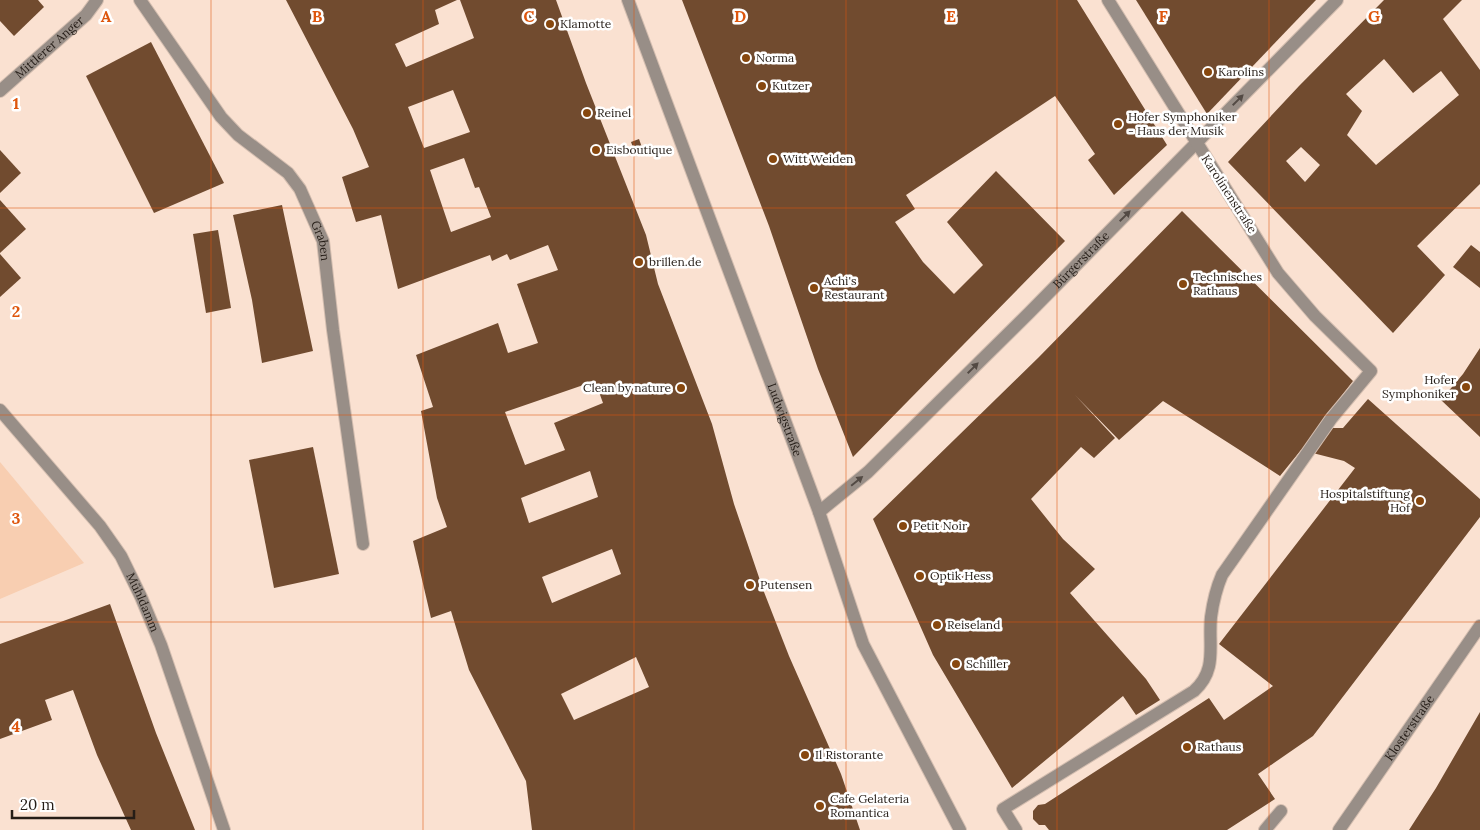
<svg xmlns="http://www.w3.org/2000/svg" width="1480" height="830" font-family="Lora,serif">
  <style>
    .green { fill: #f8ceb1 }
    .building { fill: #714b2f; fill-rule: evenodd }
    .lines { fill: none; stroke-linecap: round; stroke-linejoin: round }
    .minor-casing { stroke: #d4beb0; stroke-width: 14 }
    .minor { stroke: #988e87; stroke-width: 12 }
    .oneway { fill: #534a44 }
    .grid { fill: none; stroke: #de560d; stroke-width: 1; stroke-opacity: 0.55 }
    .poi-dot { fill: #87470e; stroke: #fff; stroke-width: 2 }
    .labels { text-anchor: middle; stroke-width: 5; stroke-linejoin: round; paint-order: stroke }
    .poi-label { font-size: 12px; fill: #251d17; stroke: #fff; text-anchor: start }
    .street-label { font-size: 12px; fill: #251d17; stroke: #fff }
    .grid-label { font-size: 16px; text-anchor: middle; font-weight: bold; fill: #de560d; stroke: #fff; stroke-width: 5; stroke-linejoin: round; paint-order: stroke }
  </style>
  <rect width="100%" height="100%" fill="#fae1d1"/>
  <path class="green" d="M0 462 84 563 0 599Z"/>
  <g class="building">
    <path d="M0 0H38L44 7 14 36 0 21Z"/>
    <path d="M286 0H457L435 10 439 24 395 44 406 67 474 38 460 0H556L586 83 646 235 658 284 712 424 734 504 764 592 789 656 841 774 860 830H532L526 781 469 670 451 611 431 618 413 541 447 527 437 498 421 411 433 407 416 355 498 323 508 353 538 343 517 284 558 270 548 245 510 260 507 254 492 261 490 255 398 289 381 215 356 222 342 177 369 167 353 129ZM453 90 470 132 424 148 408 107ZM464 158 475 188 479 187 491 217 451 232 430 170ZM595 381 603 403 554 423 565 450 525 465 505 412ZM590 471 598 497 529 523 521 498ZM612 549 621 574 552 603 542 577ZM636 657 649 687 574 720 561 694Z"/>
    <path d="M682 0H1077L1167 145 1114 195 1088 160 1095 154 1055 96 906 195 915 209 895 222 923 262 954 294 983 265 947 222 996 171 1065 241 853 457 818 369 769 226Z"/>
    <path d="M1136 0H1316L1207 114Z"/>
    <path d="M1384 0H1462L1443 19 1480 70V184L1417 246 1445 275 1393 333 1228 162 1299 86ZM1384 59 1413 93 1441 71 1459 95 1376 165 1347 135 1362 111 1346 94ZM1301 147 1320 165 1305 182 1286 161Z"/>
    <path d="M151 42 224 183 154 213 86 76Z"/>
    <path d="M639 139 644 153 636 155 631 142Z"/>
    <path d="M0 150 21 173 0 193Z"/>
    <path d="M0 200 26 229 0 253Z"/>
    <path d="M282 205 313 351 262 363 252 300 233 215Z"/>
    <path d="M1182 211 1353 381 1317 428H1343L1368 399 1480 499V517L1313 736 1258 774 1275 799 1227 830H1049L1045 825H1039L1033 819V811L1038 805 1045 804 1209 698 1224 720 1273 686 1219 644 1355 468 1344 461 1301 450 1280 476 1163 401 1119 440 1075 395 1115 438 1094 458 1081 447 1031 499 1063 539 1095 569 1070 593 1146 679 1160 700 1136 715 1123 696 1012 788 933 655 873 519 1039 357Z"/>
    <path d="M218 230 231 308 206 313 193 234Z"/>
    <path d="M1471 245 1480 252V288L1453 267Z"/>
    <path d="M0 254 21 278 0 297Z"/>
    <path d="M1480 348V437L1441 400 1463 374Z"/>
    <path d="M313 447 339 574 274 588 249 460Z"/>
    <path d="M110 604 156 733 195 830H131L97 755 73 690 45 700 52 720 0 739V644Z"/>
    <path d="M1480 712V830H1409L1436 788Z"/>
  </g>
  <g class="lines">
    <defs>
      <g id="minor">
        <path id="s1" d="M140 0 221 117 238 135 288 173 300 189 323 241 333 330 363 544"/>
        <path id="s2" d="M628 0 819 512 863 644 960 830"/>
        <path id="s3" d="M0 91 86 15 97 0"/>
        <path id="s4" d="M0 410 100 526 121 556 141 597 161 645 224 830"/>
        <path id="s5" d="M819 512 868 472 1029 313 1337 0"/>
        <path d="M1016 830 1003 809 1194 691C1218 669 1208 646 1211 617 1213 602 1216 589 1222 575L1331 419 1371 371 1315 316 1278 273 1108 0"/>
        <path d="M1265 830 1281 811"/>
        <path id="s6" d="M1339 830 1480 626"/>
      </g>
    </defs>
    <use href="#minor" class="minor-casing"/>
    <use href="#minor" class="minor"/>
  </g>
  <defs><path id="oneway-solid" d="M-6-.8H1V-3.2L6.5 0L1 3.2V.8H-6Z" transform="scale(1.25)"/></defs>
  <g class="oneway">
    <use href="#oneway-solid" transform="translate(1238 100) rotate(-45)"/>
    <use href="#oneway-solid" transform="translate(1125 216) rotate(-45)"/>
    <use href="#oneway-solid" transform="translate(973 368) rotate(-45)"/>
    <use href="#oneway-solid" transform="translate(857 481) rotate(-39)"/>
  </g>
  <path class="grid" d="M211 0V830M423 0V830M634 0V830M846 0V830M1057 0V830M1269 0V830M0 208H1480M0 415H1480M0 622H1480"/>
  <g class="poi-dot">
    <circle cx="550" cy="24" r="5"/>
    <circle cx="746" cy="58" r="5"/>
    <circle cx="1208" cy="72" r="5"/>
    <circle cx="762" cy="86" r="5"/>
    <circle cx="587" cy="113" r="5"/>
    <circle cx="1118" cy="124" r="5"/>
    <circle cx="596" cy="150" r="5"/>
    <circle cx="773" cy="159" r="5"/>
    <circle cx="639" cy="262" r="5"/>
    <circle cx="1183" cy="284" r="5"/>
    <circle cx="814" cy="288" r="5"/>
    <circle cx="1466" cy="387" r="5"/>
    <circle cx="681" cy="388" r="5"/>
    <circle cx="1420" cy="501" r="5"/>
    <circle cx="903" cy="526" r="5"/>
    <circle cx="920" cy="576" r="5"/>
    <circle cx="750" cy="585" r="5"/>
    <circle cx="937" cy="625" r="5"/>
    <circle cx="956" cy="664" r="5"/>
    <circle cx="1187" cy="747" r="5"/>
    <circle cx="805" cy="755" r="5"/>
    <circle cx="820" cy="806" r="5"/>
  </g>
  <g class="labels">
    <g class="poi-label">
      <text x="560" y="28">Klamotte</text>
      <text x="756" y="62">Norma</text>
      <text x="1218" y="76">Karolins</text>
      <text x="772" y="90">Kutzer</text>
      <text x="597" y="117">Reinel</text>
      <text x="1128" y="121">Hofer Symphoniker<tspan x="1128" dy="14">- Haus der Musik</tspan></text>
      <text x="606" y="154">Eisboutique</text>
      <text x="783" y="163">Witt Weiden</text>
      <text x="649" y="266">brillen.de</text>
      <text x="1193" y="281">Technisches<tspan x="1193" dy="14">Rathaus</tspan></text>
      <text x="824" y="285">Achi's<tspan x="824" dy="14">Restaurant</tspan></text>
      <text x="1456" y="384" text-anchor="end">Hofer<tspan x="1456" dy="14">Symphoniker</tspan></text>
      <text x="671" y="392" text-anchor="end">Clean by nature</text>
      <text x="1410" y="498" text-anchor="end">Hospitalstiftung<tspan x="1410" dy="14">Hof</tspan></text>
      <text x="913" y="530">Petit Noir</text>
      <text x="930" y="580">Optik Hess</text>
      <text x="760" y="589">Putensen</text>
      <text x="947" y="629">Reiseland</text>
      <text x="966" y="668">Schiller</text>
      <text x="1197" y="751">Rathaus</text>
      <text x="815" y="759">Il Ristorante</text>
      <text x="830" y="803">Cafe Gelateria<tspan x="830" dy="14">Romantica</tspan></text>
    </g>
    <g class="street-label">
      <text dy="4" stroke="none"><textPath href="#s3" startOffset="66">Mittlerer Anger</textPath></text>
      <text transform="translate(1229 194) rotate(57)" y="4">Karolinenstraße</text>
      <text dy="4" stroke="none"><textPath href="#s1" startOffset="306">Graben</textPath></text>
      <text dy="4" stroke="none"><textPath href="#s5" startOffset="364">Bürgerstraße</textPath></text>
      <text dy="4" stroke="none"><textPath href="#s2" startOffset="448">Ludwigstraße</textPath></text>
      <text dy="4" stroke="none"><textPath href="#s4" startOffset="241">Mühldamm</textPath></text>
      <text dy="4" stroke="none"><textPath href="#s6" startOffset="124">Klosterstraße</textPath></text>
    </g>
  </g>
  <g class="grid-label">
    <text x="106" y="22">A</text>
    <text x="317" y="22">B</text>
    <text x="529" y="22">C</text>
    <text x="740" y="22">D</text>
    <text x="951" y="22">E</text>
    <text x="1163" y="22">F</text>
    <text x="1374" y="22">G</text>
    <text x="16" y="109">1</text>
    <text x="16" y="317">2</text>
    <text x="16" y="524">3</text>
    <text x="16" y="732">4</text>
  </g>
  <path d="M12 810v8h122v-8" fill="none" stroke="#251d17" stroke-width="2.5"/>
  <text x="20" y="810" font-size="15" fill="#251d17" stroke="#ffffff" stroke-width="4" paint-order="stroke">20 m</text>
</svg>
